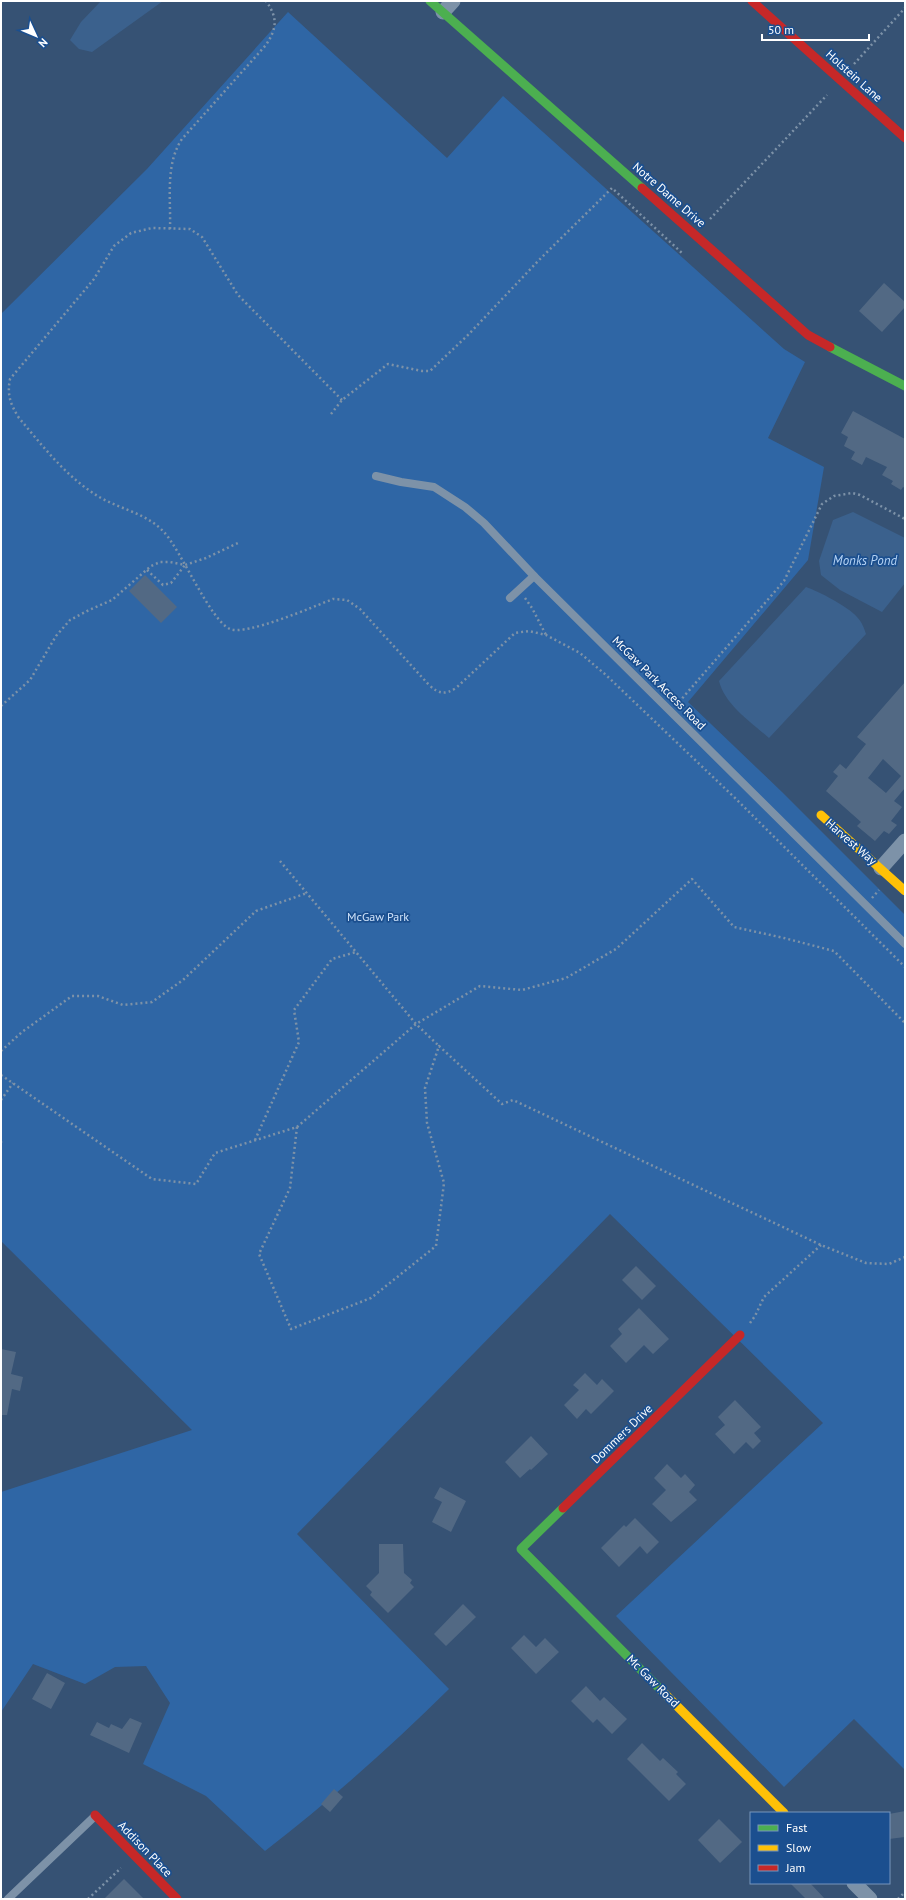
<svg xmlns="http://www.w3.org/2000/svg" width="906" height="1900" font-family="'PT Sans',sans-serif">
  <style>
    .green { fill: #2f66a5 }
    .water { fill: #3b618d }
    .building { fill: #526984; fill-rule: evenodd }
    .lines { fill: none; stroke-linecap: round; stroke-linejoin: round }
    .path { stroke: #7d92a8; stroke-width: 2.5; stroke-dasharray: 2 3; stroke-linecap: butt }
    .lane { stroke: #7d92a8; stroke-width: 8 }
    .street { stroke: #7d92a8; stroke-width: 15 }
    .fast { stroke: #4caf50; stroke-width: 9 }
    .slow { stroke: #ffc107; stroke-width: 9 }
    .jam { stroke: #c62828; stroke-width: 9 }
    .labels { text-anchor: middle; stroke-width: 3.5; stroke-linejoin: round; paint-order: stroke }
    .street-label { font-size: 12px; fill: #fff; stroke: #1b4f8f }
    .park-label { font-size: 12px; fill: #cfe3fa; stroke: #1b4f8f }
    .water-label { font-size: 13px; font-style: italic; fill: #b5d3f5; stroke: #1b4f8f }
  </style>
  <rect width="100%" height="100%" fill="#365274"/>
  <path class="green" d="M288 12 447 158 503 96 784 349 805 362 768 438 824 467 808 560 688 702 782 792 905 915V1770L854 1719 784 1787 616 1616 823 1423 610 1214 297 1534 449 1689C391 1746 330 1801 265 1851L206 1796 143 1764 170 1703 146 1666 115 1667 85 1684 33 1664 1 1712V1492L192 1430 1 1241V314L147 169Z"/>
  <g class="water">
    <path d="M101 1H163L92 52 79 49 70 40 81 22Z"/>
    <path d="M853 512 905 538V583L882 612 840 590 821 575 819 561 833 520Z"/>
    <path d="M806 587C818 591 849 607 857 617 862 622 864 628 866 634L769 738C751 722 725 705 719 681Z"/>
  </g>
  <g class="building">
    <path d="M884 283 905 302V307L882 332 859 311Z"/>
    <path d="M853 411 905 439V488L903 487 901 490 891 484 893 481 882 475 887 467 866 457 862 465 851 459 855 452 844 446 848 437 841 433Z"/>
    <path d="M145 575 177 607 161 623 129 591Z"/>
    <path d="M905 682V788L894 801 902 807 891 821 897 825 889 834 884 831 875 841 857 826 861 822 826 791 838 776 833 772 840 764 846 769 866 744 857 737ZM883 759 901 776 886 793 868 778Z"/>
    <path d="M636 1266 656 1286 642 1300 622 1280Z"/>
    <path d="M639 1308 669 1339 653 1354 644 1345 626 1363 610 1346 622 1334 618 1329Z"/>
    <path d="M1 1349 16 1352 11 1374 23 1377 20 1391 12 1389 7 1415H1Z"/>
    <path d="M585 1373 597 1385 602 1379 614 1391 591 1414 586 1409 577 1419 564 1405 579 1390 573 1385Z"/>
    <path d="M735 1400 761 1427 754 1433 761 1441 753 1449 746 1442 734 1454 715 1434 725 1425 718 1417Z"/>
    <path d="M531 1436 548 1454 531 1470 530 1469 520 1478 505 1462Z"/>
    <path d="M667 1464 681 1478 685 1474 695 1485 689 1492 697 1500 671 1522 652 1504 666 1490 654 1478Z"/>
    <path d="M440 1487 466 1501 451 1532 432 1522 442 1502 434 1498Z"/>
    <path d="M635 1518 659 1542 647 1554 640 1546 619 1567 601 1548 624 1525 626 1527Z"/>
    <path d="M379 1544H403L404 1573 412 1580 410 1583 414 1587 388 1613 370 1595 372 1592 366 1586 379 1573Z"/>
    <path d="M463 1604 476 1617 446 1646 434 1634Z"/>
    <path d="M524 1635 536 1647 545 1638 559 1652 536 1674 511 1648Z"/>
    <path d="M47 1673 65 1683 51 1709 32 1699Z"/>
    <path d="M586 1686 600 1701 604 1697 627 1719 612 1734 597 1719 593 1723 571 1701Z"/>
    <path d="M130 1718 142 1723 129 1753 90 1735 97 1722 109 1728 111 1724 122 1729Z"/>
    <path d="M642 1743 660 1761 663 1758 678 1772 676 1774 686 1784 669 1801 627 1759Z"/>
    <path d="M334 1789 343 1797 330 1812 321 1804Z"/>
    <path d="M905 1811V1837L889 1839V1814Z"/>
    <path d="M719 1819 742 1842 720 1863 698 1840Z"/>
    <path d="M124 1879 144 1899H104Z"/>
    <path d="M790 1883H810L825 1899H806Z"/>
  </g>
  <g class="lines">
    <g class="path">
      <path d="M854 64 905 8"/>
      <path d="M710 219 827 95"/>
      <path d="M170 229C171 199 165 164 182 139L266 45C277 28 278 18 266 1"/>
      <path d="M342 400 238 295 202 237 190 229 152 228 131 233 114 246 94 279 10 379C7 394 10 404 19 418 41 444 64 474 93 493 116 509 144 511 164 532 182 552 210 620 230 629 246 636 315 606 333 599L347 600 360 609 429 685C439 694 445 695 456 688L515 633 529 631 546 635 580 653 606 675 735 798 905 967"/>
      <path d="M331 414 342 400 388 364 422 371H430L468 335 539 260 612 188 682 253"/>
      <path d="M147 570 163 585 171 583 185 565"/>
      <path d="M525 598 532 608 546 635"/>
      <path d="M679 702 784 581 822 504 834 496 852 493 860 495 905 519"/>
      <path d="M1 706 30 680 56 636 70 620 89 610 112 600 151 566 160 562H170L185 565 206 558 238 543"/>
      <path d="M280 861 416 1024 480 986 522 990 566 978 616 949 692 879 734 927 784 938 834 951 905 1023"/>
      <path d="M872 898 879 890"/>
      <path d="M1 1051 22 1032 72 996H98L123 1005 152 1002 183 980 256 911 307 893"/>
      <path d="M1 1075 152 1179 196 1184 215 1153 297 1127 290 1188 259 1254 291 1329 371 1298 436 1246 444 1183 427 1123 425 1088 439 1046 502 1104 513 1100 821 1245 866 1263 889 1264 905 1257"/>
      <path d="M1 1100 13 1083"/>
      <path d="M297 1127 416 1024 439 1046"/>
      <path d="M255 1140 299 1042 294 1010 332 959 356 952"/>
      <path d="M1 1141V1144"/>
      <path d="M750 1323 755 1316 764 1297 821 1245"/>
      <path d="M88 1899 121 1868"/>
      <path d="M898 1899 905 1892"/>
    </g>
    <g class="lane">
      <path d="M376 476 401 482 434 487 465 507 484 523 534 576 905 944"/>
      <path d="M510 598 534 576"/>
      <path d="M8 1899 95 1816"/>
    </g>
    <g class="street">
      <path d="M443 12 453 1"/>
      <path d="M881 868 905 841"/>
      <path d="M854 1883 870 1899"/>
    </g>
    <g class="fast">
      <path d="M430 1 642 188"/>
      <path d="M830 347 905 386"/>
      <path d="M563 1508 521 1549 661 1690"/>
    </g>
    <g class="slow">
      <path d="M821 815 905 891"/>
      <path d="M661 1690 784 1813"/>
    </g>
    <g class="jam">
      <path d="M752 1 905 138"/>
      <path d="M642 188 808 335 830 347"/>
      <path d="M563 1508 740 1335"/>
      <path d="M95 1815 177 1899"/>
    </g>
  </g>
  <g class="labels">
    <g class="street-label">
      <text transform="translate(854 76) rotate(42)" y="4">Holstein Lane</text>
      <text transform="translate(669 195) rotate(41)" y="4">Notre Dame Drive</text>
      <text transform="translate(659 683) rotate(45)" y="4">McGaw Park Access Road</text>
      <text transform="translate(851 842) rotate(41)" y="4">Harvest Way</text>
      <text transform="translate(622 1434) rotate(-44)" y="4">Dommers Drive</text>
      <text transform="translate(653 1681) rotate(45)" y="4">Mc Gaw Road</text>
      <text transform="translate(145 1849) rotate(46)" y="4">Addison Place</text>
    </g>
    <g class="park-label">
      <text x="378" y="921">McGaw Park</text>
    </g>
    <g class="water-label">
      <text x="865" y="565">Monks Pond</text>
    </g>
  </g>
  <rect width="906" height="1900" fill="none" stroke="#ffffff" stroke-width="4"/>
  <rect x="750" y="1812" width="140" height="72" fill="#1b4f8f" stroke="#7695bc"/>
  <rect x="758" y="1825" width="20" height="6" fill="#4caf50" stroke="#7695bc"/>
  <text x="786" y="1832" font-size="12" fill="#ffffff">Fast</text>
  <rect x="758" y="1845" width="20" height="6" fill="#ffc107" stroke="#7695bc"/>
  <text x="786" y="1852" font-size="12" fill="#ffffff">Slow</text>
  <rect x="758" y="1865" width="20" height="6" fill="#c62828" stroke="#7695bc"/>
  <text x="786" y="1872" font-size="12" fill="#ffffff">Jam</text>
  <g transform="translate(36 36) rotate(134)" stroke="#1b4f8f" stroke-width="3" paint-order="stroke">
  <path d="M0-3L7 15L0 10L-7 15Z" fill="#ffffff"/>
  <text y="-6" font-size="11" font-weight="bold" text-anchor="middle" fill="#ffffff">N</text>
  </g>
  <path d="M762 34v6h107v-6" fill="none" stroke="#ffffff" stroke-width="2"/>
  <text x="768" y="34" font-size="12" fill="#ffffff" stroke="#1b4f8f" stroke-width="3" paint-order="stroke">50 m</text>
</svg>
